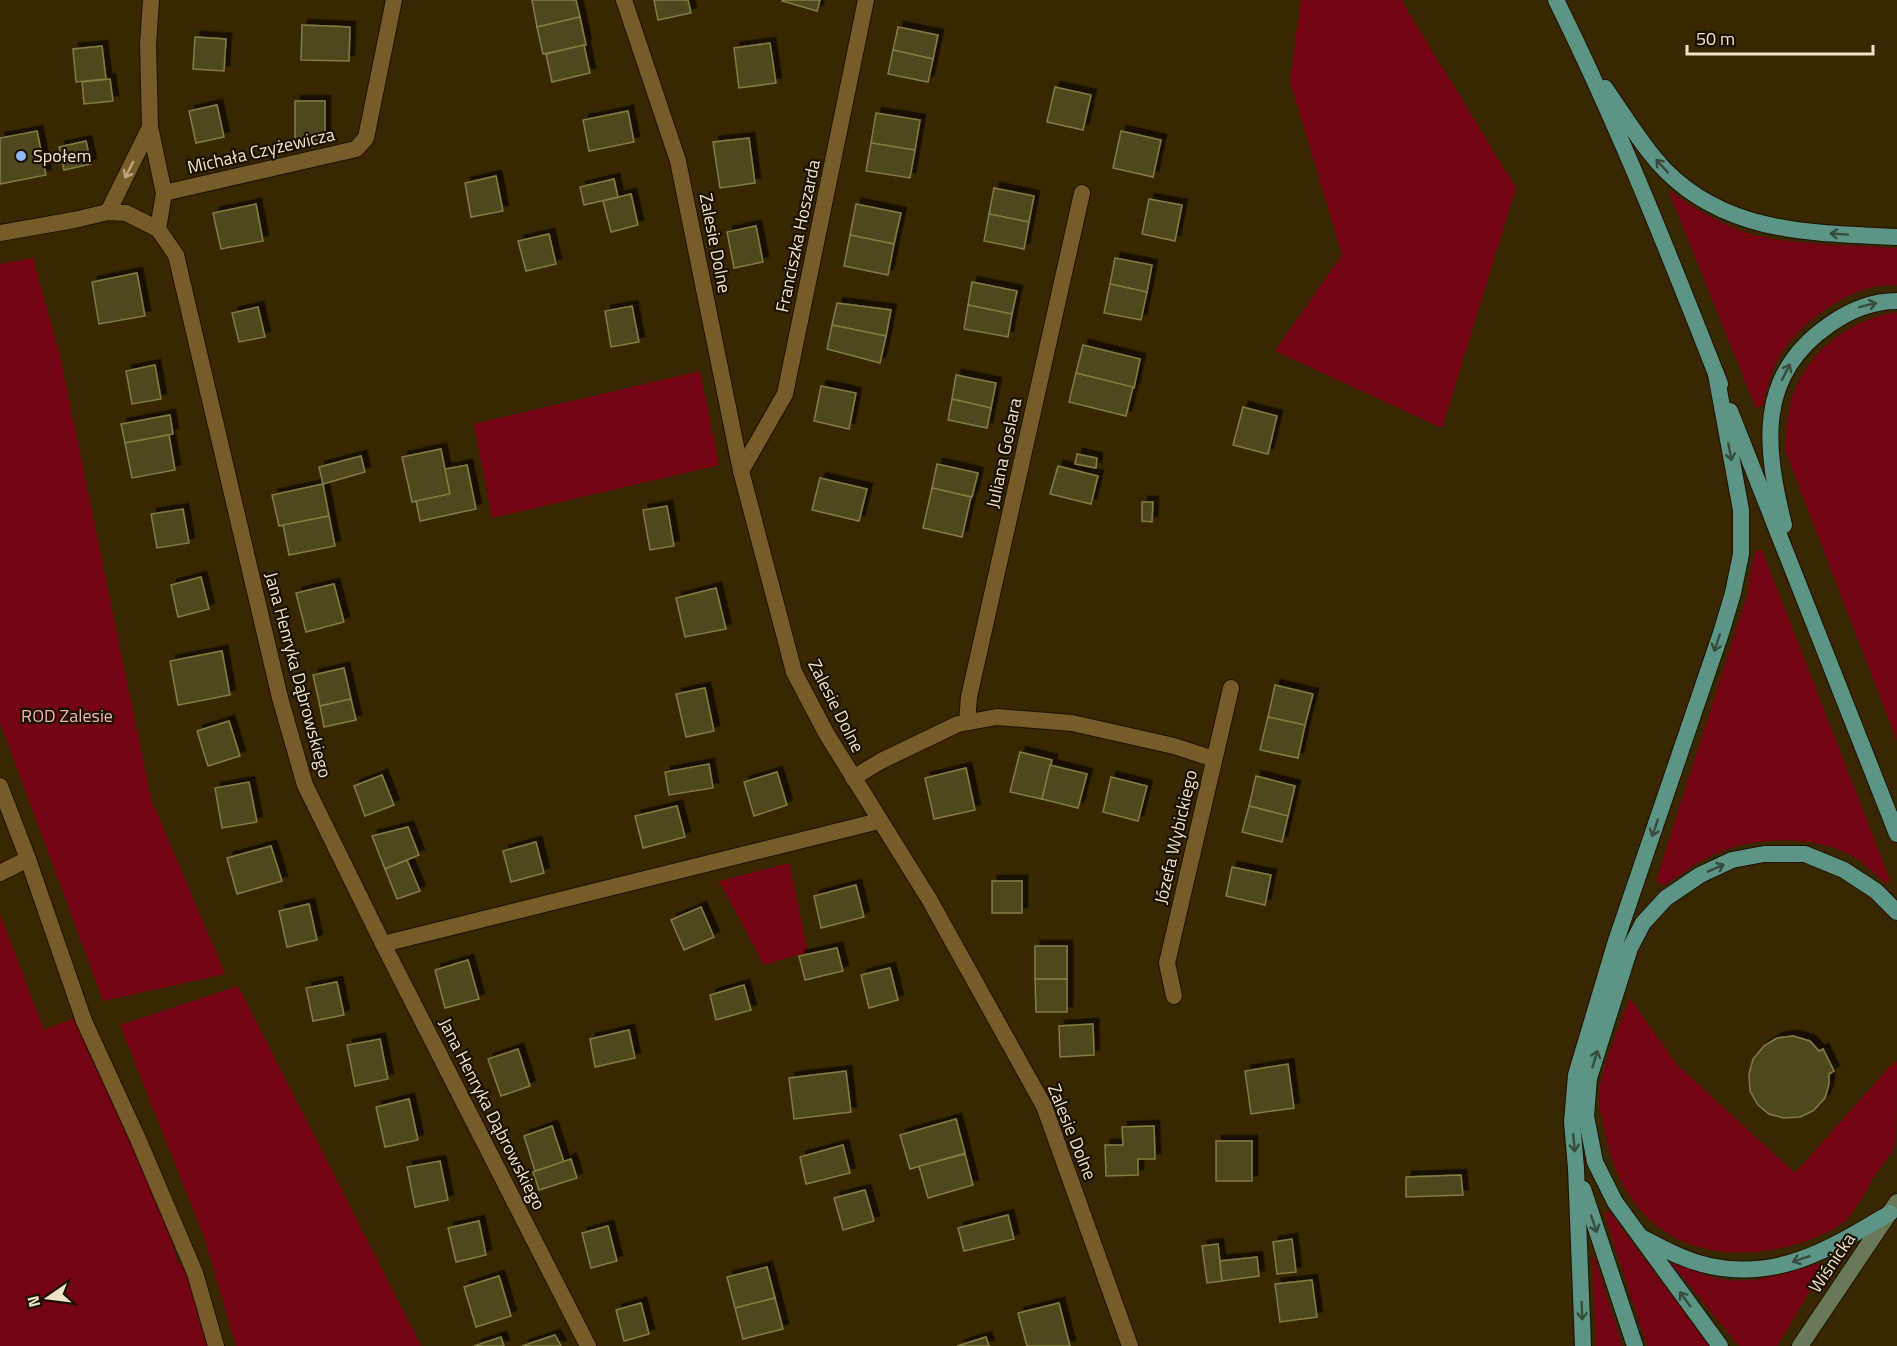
<svg xmlns="http://www.w3.org/2000/svg" width="1897" height="1346" font-family="'Titillium Web',sans-serif">
  <style>
    .green { fill: #740314 }
    .building { fill: #4e491e; stroke: #827c44; stroke-width: 1.5; filter: url(#shadow) }
    .lines { fill: none; stroke-linecap: round; stroke-linejoin: round }
    .pedestrian-casing { stroke: #1d1000; stroke-width: 18 }
    .minor-casing { stroke: #1d1000; stroke-width: 18 }
    .tertiary-casing { stroke: #1d1000; stroke-width: 18 }
    .secondary-casing { stroke: #1d1000; stroke-width: 18 }
    .primary-casing { stroke: #1d1000; stroke-width: 18 }
    .pedestrian { stroke: #765c28; stroke-width: 16 }
    .minor { stroke: #765c28; stroke-width: 16 }
    .tertiary { stroke: #765c28; stroke-width: 16 }
    .secondary { stroke: #697857; stroke-width: 16 }
    .primary { stroke: #5c9586; stroke-width: 16 }
    .oneway { stroke: #384c3c }
    .oneway2 { stroke: #baa680 }
    .poi-dot { fill: #93b7fd; stroke: #1b1100; stroke-width: 2 }
    .labels { text-anchor: middle; stroke-width: 4.5; stroke-linejoin: round; paint-order: stroke }
    .street-label { font-size: 18px; fill: #f1e3c8; stroke: #1b1100 }
    .poi-label { font-size: 18px; fill: #f1e3c8; stroke: #1b1100; text-anchor: start }
    .park-label { font-size: 18px; fill: #f1b2ad; stroke: #1b1100 }
  </style>
  <defs>
    <filter id="shadow"><feDropShadow dx="5.5" dy="-5.5" stdDeviation="0" flood-color="#0009"/></filter>
  </defs>
  <rect width="100%" height="100%" fill="#392700"/>
  <g class="green">
    <path d="M1301 0H1401L1516 188 1442 428 1275 351 1342 255 1290 81Z"/>
    <path d="M1668 190C1691 206 1715 221 1741 231 1786 246 1849 245 1897 248V285C1890 286 1881 285 1874 287 1839 295 1797 326 1779 357 1771 372 1767 388 1763 405L1756 408Z"/>
    <path d="M33 258 60 356 151 799 225 974 103 1001 0 722V264Z"/>
    <path d="M1897 312V741L1785 450C1786 436 1786 421 1789 408 1802 355 1845 321 1897 312Z"/>
    <path d="M700 371 719 465 492 518 474 424Z"/>
    <path d="M1762 550 1890 880 1886 884C1876 875 1866 864 1854 857 1815 834 1750 836 1710 856 1694 864 1679 876 1664 886L1656 880 1746 599 1755 551Z"/>
    <path d="M789 863 808 952 764 965 719 881Z"/>
    <path d="M0 914 44 1030 82 1015 138 1139 178 1262 195 1273 216 1346H0Z"/>
    <path d="M238 986 421 1346H236L204 1237 120 1025Z"/>
    <path d="M1630 998 1677 1065 1795 1173 1891 1065 1897 1061C1897 1076 1897 1132 1896 1143 1892 1154 1881 1166 1874 1177 1866 1190 1858 1207 1847 1219 1833 1234 1797 1245 1777 1249 1688 1266 1623 1223 1605 1133 1603 1123 1600 1112 1599 1102 1598 1073 1620 1025 1630 998Z"/>
    <path d="M1608 1210 1709 1346H1647L1604 1213Z"/>
    <path d="M1592 1256 1595 1258 1622 1346H1596Z"/>
    <path d="M1668 1259C1685 1267 1702 1275 1720 1279 1753 1285 1790 1272 1821 1263L1824 1268 1777 1346H1739Z"/>
  </g>
  <g class="building">
    <path d="M532 0H576L580 17 537 27Z"/>
    <path d="M654 0H688L691 13 658 20Z"/>
    <path d="M783 0H820L817 11 782 1Z"/>
    <path d="M580 17 586 45 543 54 537 27Z"/>
    <path d="M302 25 350 27 349 61 301 60Z"/>
    <path d="M898 27 938 35 933 59 893 50Z"/>
    <path d="M195 37 226 39 224 71 193 69Z"/>
    <path d="M770 43 776 83 739 88 734 48Z"/>
    <path d="M584 45 590 73 552 82 546 54Z"/>
    <path d="M102 46 106 79 76 82 73 49Z"/>
    <path d="M893 50 933 59 928 82 888 74Z"/>
    <path d="M110 79 113 101 84 104 82 82Z"/>
    <path d="M1055 87 1091 95 1083 130 1047 122Z"/>
    <rect x="295" y="101" width="30" height="40"/>
    <path d="M217 105 224 137 196 143 189 111Z"/>
    <path d="M628 111 634 142 589 151 583 120Z"/>
    <path d="M876 113 920 120 915 150 871 143Z"/>
    <path d="M37 131 46 175 0 184V138Z"/>
    <path d="M1121 131 1161 140 1153 177 1113 168Z"/>
    <path d="M749 138 755 183 720 188 713 142Z"/>
    <path d="M86 141 91 164 64 170 59 147Z"/>
    <path d="M871 143 915 150 910 178 866 171Z"/>
    <path d="M496 176 503 211 471 217 465 183Z"/>
    <path d="M614 179 618 197 584 205 580 187Z"/>
    <path d="M994 188 1034 196 1029 222 989 214Z"/>
    <path d="M631 194 638 225 611 232 603 201Z"/>
    <path d="M1149 199 1182 205 1175 241 1142 234Z"/>
    <path d="M256 204 263 241 221 249 213 213Z"/>
    <path d="M856 204 901 213 894 244 850 235Z"/>
    <path d="M989 214 1029 222 1024 249 984 241Z"/>
    <path d="M756 226 763 262 734 268 727 232Z"/>
    <path d="M549 234 556 264 526 271 518 241Z"/>
    <path d="M850 235 894 244 888 275 844 266Z"/>
    <path d="M1115 258 1152 265 1147 292 1110 284Z"/>
    <path d="M137 273 145 316 99 324 92 282Z"/>
    <path d="M972 282 1017 291 1012 314 968 305Z"/>
    <path d="M1110 284 1147 292 1141 320 1104 313Z"/>
    <path d="M837 303 891 310 886 336 832 325Z"/>
    <path d="M968 305 1012 314 1008 337 964 329Z"/>
    <path d="M632 306 639 342 611 347 605 311Z"/>
    <path d="M258 307 265 337 239 342 232 313Z"/>
    <path d="M832 325 886 336 880 363 827 349Z"/>
    <path d="M1083 345 1140 359 1134 388 1076 373Z"/>
    <path d="M155 365 161 399 132 404 126 371Z"/>
    <path d="M1076 373 1133 387 1126 416 1069 402Z"/>
    <path d="M956 375 996 383 991 408 952 399Z"/>
    <path d="M821 386 856 393 849 429 814 421Z"/>
    <path d="M952 399 991 408 987 428 948 420Z"/>
    <path d="M1243 407 1277 416 1268 454 1233 445Z"/>
    <path d="M170 415 173 434 125 443 121 424Z"/>
    <path d="M169 435 175 470 132 478 125 443Z"/>
    <path d="M441 449 450 494 412 502 402 457Z"/>
    <path d="M1077 454 1097 458 1096 468 1075 464Z"/>
    <path d="M361 456 365 472 323 484 319 467Z"/>
    <path d="M937 464 978 473 972 497 932 488Z"/>
    <path d="M467 465 476 509 420 521 416 501 450 494 445 469Z"/>
    <path d="M1058 466 1098 476 1091 504 1050 494Z"/>
    <path d="M820 478 867 489 859 521 812 510Z"/>
    <path d="M323 484 329 516 279 526 272 495Z"/>
    <path d="M932 488 971 497 962 537 923 528Z"/>
    <path d="M1142 502H1153L1152 522 1142 521Z"/>
    <path d="M667 506 674 546 650 550 643 510Z"/>
    <path d="M183 509 189 543 157 548 151 514Z"/>
    <path d="M329 516 335 546 289 555 283 525Z"/>
    <path d="M201 577 209 609 178 617 171 585Z"/>
    <path d="M334 584 344 622 306 632 296 593Z"/>
    <path d="M716 588 726 629 685 637 676 598Z"/>
    <path d="M222 651 230 695 178 705 170 661Z"/>
    <path d="M344 668 351 699 320 706 313 675Z"/>
    <path d="M1275 685 1313 694 1305 725 1268 717Z"/>
    <path d="M705 688 714 731 686 737 676 694Z"/>
    <path d="M351 699 356 720 324 727 320 706Z"/>
    <path d="M1268 717 1305 725 1298 758 1260 750Z"/>
    <path d="M229 721 240 756 208 766 197 731Z"/>
    <path d="M1020 752 1052 760 1042 799 1010 792Z"/>
    <path d="M709 764 713 788 669 795 665 772Z"/>
    <path d="M1050 765 1087 774 1078 808 1042 799Z"/>
    <path d="M966 768 975 810 934 819 925 778Z"/>
    <path d="M777 772 787 805 754 816 744 782Z"/>
    <path d="M382 775 394 805 365 816 354 786Z"/>
    <path d="M1256 776 1295 786 1288 816 1249 806Z"/>
    <path d="M1111 777 1147 786 1138 821 1103 812Z"/>
    <path d="M249 782 257 822 222 828 215 788Z"/>
    <path d="M677 806 685 837 643 848 635 816Z"/>
    <path d="M1249 806 1288 816 1282 842 1242 832Z"/>
    <path d="M408 827 419 855 385 869 372 836Z"/>
    <path d="M536 842 544 873 511 882 503 851Z"/>
    <path d="M271 846 282 881 237 894 227 858Z"/>
    <path d="M407 860 420 891 397 899 385 869Z"/>
    <path d="M1232 867 1271 875 1265 905 1226 896Z"/>
    <rect x="992" y="881" width="30" height="32"/>
    <path d="M856 885 864 917 821 928 814 896Z"/>
    <path d="M309 904 317 940 287 947 279 911Z"/>
    <path d="M701 907 714 937 684 950 671 920Z"/>
    <rect x="1035" y="946" width="32" height="33"/>
    <path d="M837 948 843 971 805 980 799 956Z"/>
    <path d="M468 960 479 999 445 1008 435 970Z"/>
    <path d="M890 968 898 1000 869 1008 861 975Z"/>
    <path d="M1035 979H1067V1012H1036Z"/>
    <path d="M337 982 344 1015 313 1021 306 988Z"/>
    <path d="M744 985 751 1010 716 1020 710 995Z"/>
    <path d="M1093 1024 1094 1055 1060 1057 1059 1026Z"/>
    <path d="M629 1030 635 1058 595 1067 590 1039Z"/>
    <path d="M1793 1036 1810 1041 1819 1051 1823 1049 1834 1071 1829 1074V1084L1825 1098 1813 1111 1800 1117 1784 1118 1769 1114 1758 1105 1750 1091 1749 1074 1753 1059 1764 1046 1777 1038Z"/>
    <path d="M380 1039 388 1079 355 1086 347 1045Z"/>
    <path d="M518 1049 530 1086 501 1096 488 1059Z"/>
    <path d="M1288 1064 1294 1108 1251 1114 1245 1071Z"/>
    <path d="M846 1071 851 1112 794 1119 789 1078Z"/>
    <path d="M409 1099 418 1140 385 1147 376 1107Z"/>
    <path d="M956 1119 965 1153 910 1169 900 1135Z"/>
    <path d="M552 1126 564 1162 535 1171 524 1136Z"/>
    <path d="M1154 1126 1155 1159H1138V1175L1106 1176 1105 1145H1123L1122 1127Z"/>
    <rect x="1216" y="1141" width="36" height="40"/>
    <path d="M843 1145 850 1173 806 1184 800 1157Z"/>
    <path d="M965 1154 973 1185 928 1198 919 1166Z"/>
    <path d="M571 1159 577 1178 539 1190 533 1172Z"/>
    <path d="M440 1161 448 1200 415 1207 407 1167Z"/>
    <path d="M1461 1175 1463 1195 1406 1197V1177Z"/>
    <path d="M865 1190 874 1221 843 1230 834 1198Z"/>
    <path d="M1008 1215 1014 1239 964 1251 958 1228Z"/>
    <path d="M479 1221 486 1255 456 1262 448 1228Z"/>
    <path d="M608 1226 617 1261 591 1268 582 1233Z"/>
    <path d="M1292 1239 1296 1272 1277 1274 1273 1242Z"/>
    <path d="M1218 1244 1222 1281 1207 1283 1202 1246Z"/>
    <path d="M1257 1257 1259 1276 1222 1281 1220 1261Z"/>
    <path d="M767 1267 775 1298 735 1308 727 1277Z"/>
    <path d="M499 1276 511 1316 476 1327 464 1287Z"/>
    <path d="M1312 1280 1317 1317 1280 1322 1275 1284Z"/>
    <path d="M775 1298 783 1329 743 1339 735 1308Z"/>
    <path d="M641 1303 649 1334 624 1341 616 1310Z"/>
    <path d="M1059 1303 1070 1346H1027L1018 1313Z"/>
    <path d="M555 1335 561 1346H522Z"/>
    <path d="M501 1337 504 1346H474Z"/>
    <path d="M986 1337 989 1346H957Z"/>
  </g>
  <g class="lines">
    <defs>
      <path id="pedestrian" d="M84 1021 138 1139 195 1273 216 1346"/>
      <g id="minor">
        <path d="M151 0 148 45 150 127 164 193 158 229"/>
        <path d="M624 0 678 161 741 471 794 672 826 733 929 899 1044 1106 1130 1346"/>
        <path d="M164 193 356 149 366 138 394 0"/>
        <path d="M108 212 150 127"/>
        <path d="M741 471 785 394 866 0"/>
        <path d="M967 722 969 697 1082 193"/>
        <path d="M853 778 881 761 958 724 997 717 1072 723 1174 746 1214 759"/>
        <path d="M0 786 28 859 84 1021"/>
        <path d="M0 873 28 859"/>
        <path d="M383 944 879 821"/>
        <path d="M1174 996 1167 963 1231 688"/>
      </g>
      <path id="tertiary" d="M0 233 74 220 108 212 126 213 158 229 176 255 280 698 305 785 383 944 588 1346"/>
      <path id="secondary" d="M1800 1346 1897 1202"/>
      <g id="primary">
        <path d="M1556 0C1618 125 1669 254 1720 384"/>
        <path d="M1605 88C1624 115 1642 146 1665 170 1728 234 1813 233 1897 237"/>
        <path d="M1730 411 1897 834"/>
        <path d="M1784 525C1765 448 1755 376 1829 325 1850 310 1871 301 1897 301"/>
        <path d="M1583 1189 1635 1346"/>
        <path d="M1643 1238C1664 1249 1686 1261 1710 1266 1780 1281 1833 1247 1890 1213"/>
        <path d="M1583 1346 1576 1168 1572 1122 1576 1075 1616 941 1721 633 1733 593 1741 554V510L1716 374"/>
        <path d="M1720 1346 1615 1202 1595 1162 1586 1116 1589 1078 1630 948 1643 923 1666 898 1700 875 1732 860 1764 854H1805L1844 870 1876 891 1897 912"/>
      </g>
    </defs>
    <use href="#pedestrian" class="pedestrian-casing"/>
    <use href="#minor" class="minor-casing"/>
    <use href="#tertiary" class="tertiary-casing"/>
    <use href="#secondary" class="secondary-casing"/>
    <use href="#primary" class="primary-casing"/>
    <use href="#pedestrian" class="pedestrian"/>
    <use href="#minor" class="minor"/>
    <use href="#tertiary" class="tertiary"/>
    <use href="#secondary" class="secondary"/>
    <use href="#primary" class="primary"/>
  </g>
  <defs><path id="oneway-shaft" d="M-6 0H5M1.5-3L5.5 0L1.5 3" fill="none" stroke-width="1.6" stroke-linecap="round" stroke-linejoin="round" transform="scale(1.5)"/></defs>
  <g class="oneway">
    <use href="#oneway-shaft" transform="translate(1662 166) rotate(-132)"/>
    <use href="#oneway-shaft" transform="translate(1839 234) rotate(-176)"/>
    <use href="#oneway-shaft" transform="translate(1868 305) rotate(-14)"/>
    <use href="#oneway-shaft" transform="translate(1786 372) rotate(-63)"/>
    <use href="#oneway-shaft" transform="translate(1730 452) rotate(79)"/>
    <use href="#oneway-shaft" transform="translate(1717 643) rotate(108)"/>
    <use href="#oneway-shaft" transform="translate(1655 828) rotate(109)"/>
    <use href="#oneway-shaft" transform="translate(1716 868) rotate(-24)"/>
    <use href="#oneway-shaft" transform="translate(1595 1059) rotate(-73)"/>
    <use href="#oneway-shaft" transform="translate(1574 1143) rotate(85)"/>
    <use href="#oneway-shaft" transform="translate(1594 1224) rotate(72)"/>
    <use href="#oneway-shaft" transform="translate(1801 1259) rotate(162)"/>
    <use href="#oneway-shaft" transform="translate(1685 1299) rotate(-126)"/>
    <use href="#oneway-shaft" transform="translate(1582 1311) rotate(88)"/>
  </g>
  <use class="oneway2" href="#oneway-shaft" transform="translate(129 170) rotate(117)"/>
  <circle class="poi-dot" cx="21" cy="156" r="6"/>
  <g class="labels">
    <g class="street-label">
      <text transform="translate(261 151) rotate(-13)" y="6">Michała Czyżewicza</text>
      <text transform="translate(798 236) rotate(-78)" y="6">Franciszka Hoszarda</text>
      <text transform="translate(715 243) rotate(79)" y="6">Zalesie Dolne</text>
      <text transform="translate(1004 453) rotate(-78)" y="6">Juliana Goslara</text>
      <text transform="translate(298 675) rotate(75)" y="6">Jana Henryka Dąbrowskiego</text>
      <text transform="translate(836 706) rotate(63)" y="6">Zalesie Dolne</text>
      <text transform="translate(1176 837) rotate(-77)" y="6">Józefa Wybickiego</text>
      <text transform="translate(492 1114) rotate(63)" y="6">Jana Henryka Dąbrowskiego</text>
      <text transform="translate(1072 1132) rotate(68)" y="6">Zalesie Dolne</text>
      <text transform="translate(1832 1263) rotate(-56)" y="6">Wiśnicka</text>
    </g>
    <g class="poi-label">
      <text x="33" y="162">Społem</text>
    </g>
    <g class="park-label">
      <text x="67" y="722">ROD Zalesie</text>
    </g>
  </g>
  <g transform="translate(48 1298) rotate(256)" stroke="#1b1100" stroke-width="4.5" paint-order="stroke">
  <path d="M0-4.5L10 22L0 15L-10 22Z" fill="#f1e3c8"/>
  <text y="-9" font-size="16" font-weight="bold" text-anchor="middle" fill="#f1e3c8">N</text>
  </g>
  <path d="M1687 45v9h186v-9" fill="none" stroke="#f1e3c8" stroke-width="3"/>
  <text x="1696" y="45" font-size="18" fill="#f1e3c8" stroke="#1b1100" stroke-width="4.5" paint-order="stroke">50 m</text>
</svg>
